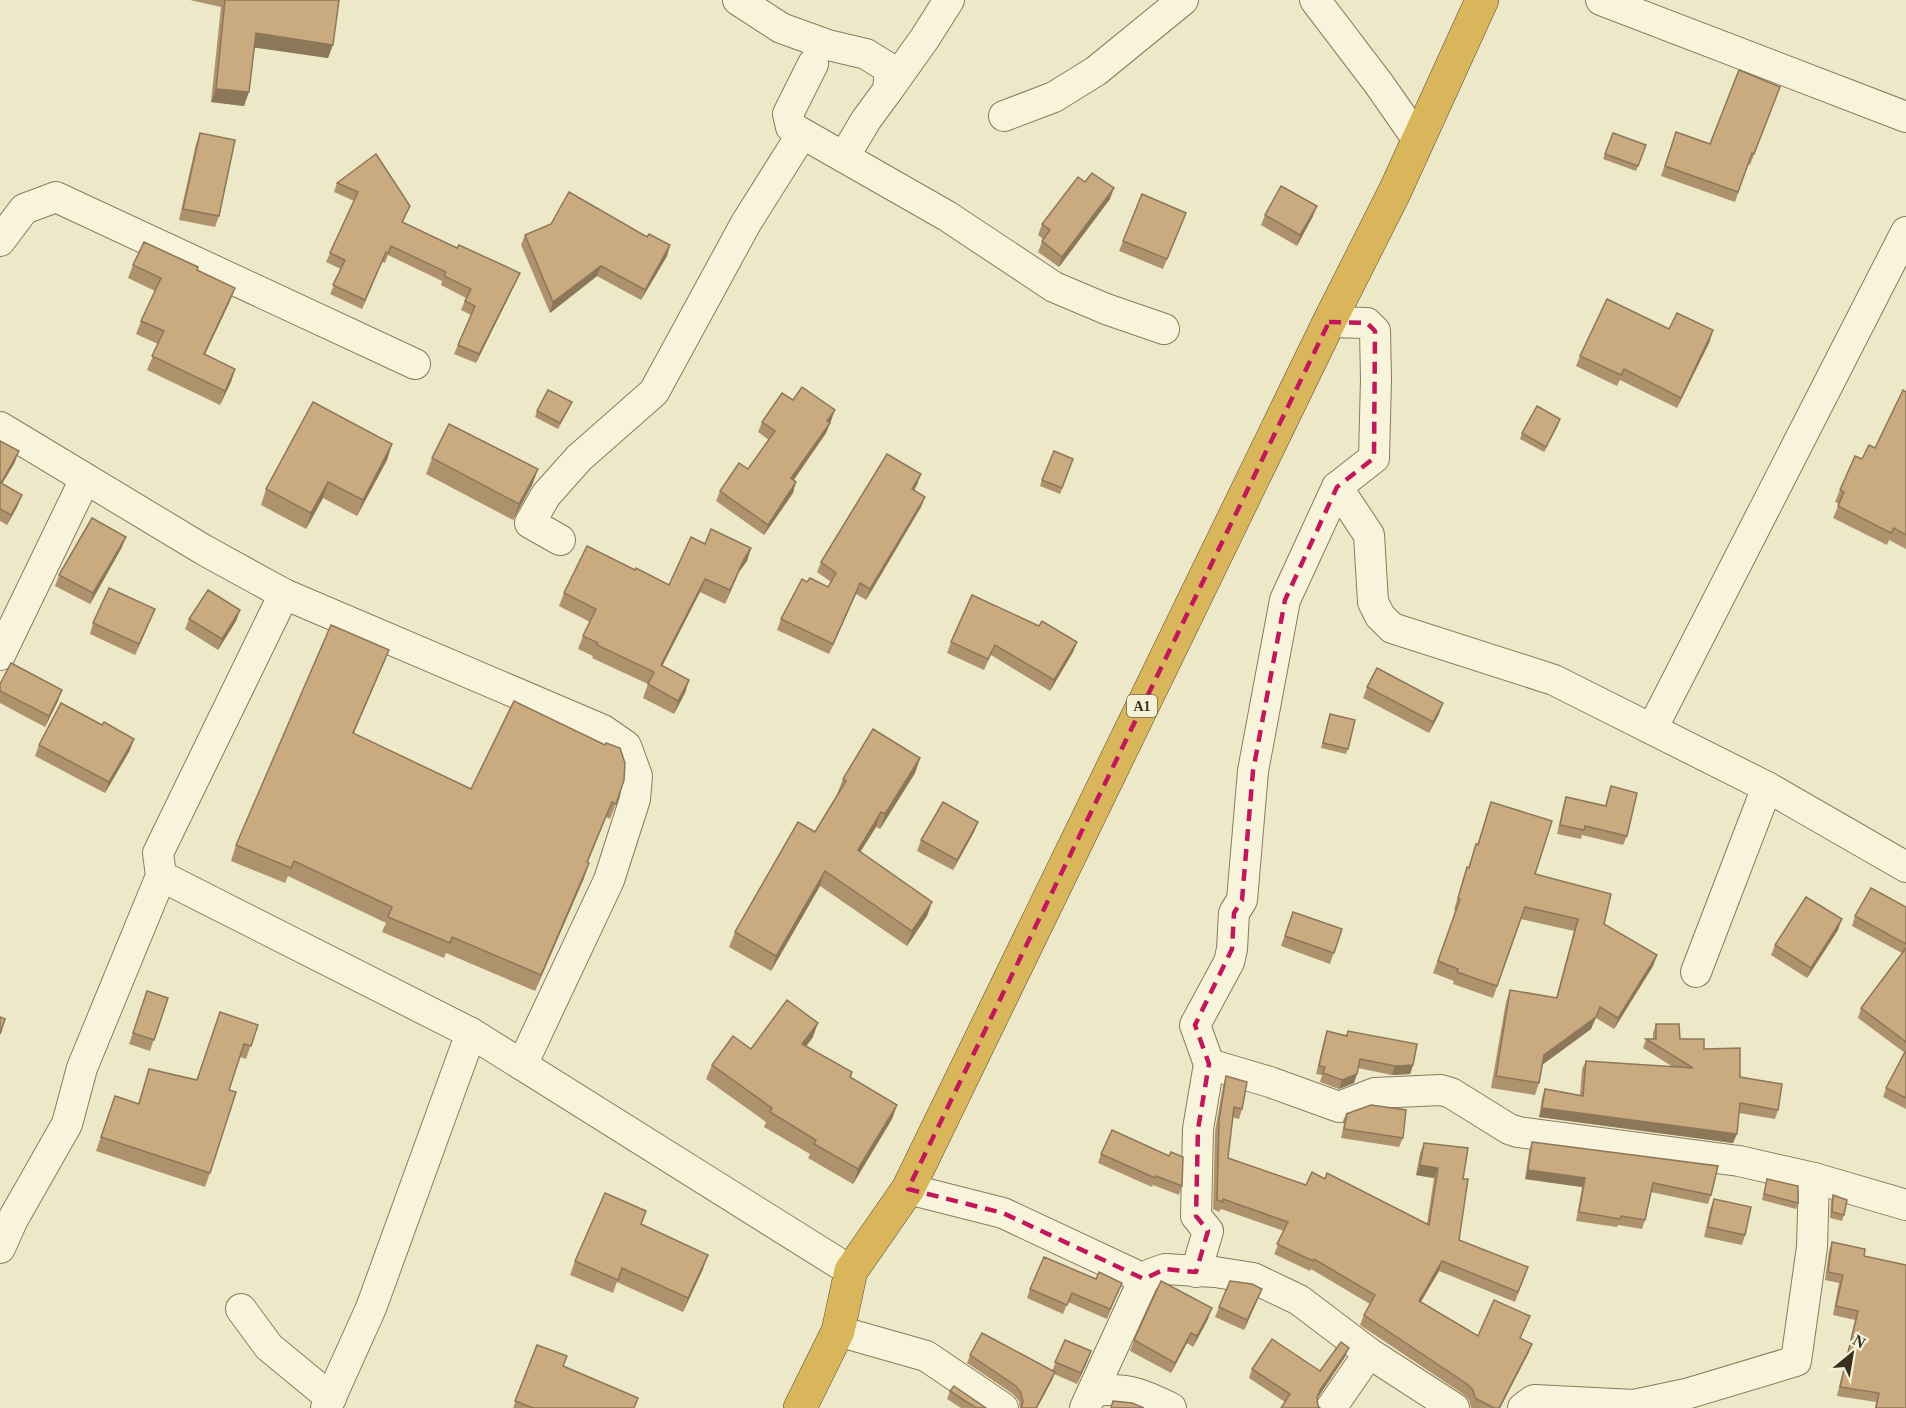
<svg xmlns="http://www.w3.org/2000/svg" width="1906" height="1408" font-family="Georgia,serif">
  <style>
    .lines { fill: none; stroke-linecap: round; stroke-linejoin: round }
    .street-casing { stroke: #897b5d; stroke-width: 32 }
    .highway-casing { stroke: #574931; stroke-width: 34 }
    .street { stroke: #f8f4db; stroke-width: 30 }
    .highway { stroke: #d9b55c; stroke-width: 33 }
    .wall { fill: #ae926d }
    .shaded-wall { fill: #8d7759 }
    .building { fill: #caaa7f; stroke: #8d7759; stroke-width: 1.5 }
    .marked { fill: none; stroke: #c2185b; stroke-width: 4.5; stroke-dasharray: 12 8; stroke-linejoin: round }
    .labels { text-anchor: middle; stroke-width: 4.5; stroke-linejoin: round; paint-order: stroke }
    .shield { fill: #f5f1d7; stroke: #726a57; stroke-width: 1.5 }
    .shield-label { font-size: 14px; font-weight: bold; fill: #3a3020 }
  </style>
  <rect width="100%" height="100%" fill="#ede8c8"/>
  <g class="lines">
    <defs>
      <g id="street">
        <path d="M738 0 781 28 828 45 866 54 890 69 888 90 866 120 844 157"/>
        <path d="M1315 0 1379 84 1418 140"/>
        <path d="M1601 0 1906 117"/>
        <path d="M813 64 788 114 791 127 947 216 1054 287 1106 309 1164 329"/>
        <path d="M888 90 925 38 949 0"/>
        <path d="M1004 116 1054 97 1096 71 1183 0"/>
        <path d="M0 241 24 209 56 197 415 364"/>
        <path d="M1329 322 1367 323 1375 331 1376 379 1374 458 1337 487 1369 535 1373 602 1380 616 1392 628 1554 680 1767 787 1906 867"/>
        <path d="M0 427 204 550 284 594 603 730 626 746 637 776 635 799 609 880 522 1065"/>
        <path d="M560 540 530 523 546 495 579 458 654 392 746 223 802 134"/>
        <path d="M284 594 158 853 161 876 471 1033 851 1271"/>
        <path d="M0 655 85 479"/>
        <path d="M1652 729 1906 232"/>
        <path d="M1696 972 1767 787"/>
        <path d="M1209 1064 1270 1082 1339 1107 1375 1093 1441 1090 1451 1093 1509 1129 1518 1132 1739 1161 1814 1178 1906 1205"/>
        <path d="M908 1189 1003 1213 1144 1279"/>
        <path d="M0 1248 13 1219 67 1124 82 1068 161 876"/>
        <path d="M1196 1272 1208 1231 1196 1216 1198 1129 1209 1064 1195 1025 1229 962 1232 949 1234 913 1242 900 1253 771 1285 600 1337 487"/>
        <path d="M241 1309 269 1347 331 1398"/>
        <path d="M838 1331 926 1356 1003 1408"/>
        <path d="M1094 1391C1126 1387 1143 1394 1171 1408"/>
        <path d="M326 1408 371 1308 471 1033"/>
        <path d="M1085 1408 1144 1279 1151 1274 1165 1269 1215 1272 1253 1278 1299 1300 1369 1353 1454 1408"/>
        <path d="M1331 1408 1369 1353"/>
        <path d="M1523 1408 1534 1400 1634 1405 1686 1394 1796 1361 1812 1247 1814 1178"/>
      </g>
      <path id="highway" d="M800 1408 838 1331 851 1271 908 1189 1329 322 1395 191 1482 0"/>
    </defs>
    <use href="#street" class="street-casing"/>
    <use href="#highway" class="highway-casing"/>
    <use href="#street" class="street"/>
    <use href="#highway" class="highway"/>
  </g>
  <g class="wall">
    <path d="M190 0H339L328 58 254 47 244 106 211 102 221 7Z"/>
    <path d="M1780 87 1750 165 1748 164 1735 202 1661 176 1676 132 1710 144Z"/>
    <path d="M200 133 219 216 215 227 179 220 196 144Z"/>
    <path d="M1613 133 1646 145 1636 171 1603 159Z"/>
    <path d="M1085 182 1110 199 1059 267 1038 252 1043 239 1038 235 1042 224Z"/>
    <path d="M337 183 406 215 403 222 516 282 476 363 454 354 471 315 461 310 466 298 441 285 442 281 388 255 385 263 382 262 362 309 330 294 341 269 326 262 354 201 334 192Z"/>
    <path d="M1265 215 1313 216 1297 246 1261 225Z"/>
    <path d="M1182 223 1163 269 1119 251 1123 241Z"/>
    <path d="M525 235 670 245 667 256 641 300 597 276 550 313 521 245Z"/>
    <path d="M133 265 197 270 230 301 205 354 235 369 231 382 220 405 147 370 158 344 136 334 141 321 155 291 128 278Z"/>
    <path d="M1669 329 1710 341 1677 408 1620 380 1617 386 1576 366 1580 356Z"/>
    <path d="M1906 392V549L1889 540 1887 545 1833 518 1839 504 1835 502 1840 490 1862 459 1875 448Z"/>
    <path d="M793 400 831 421 826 433 794 480 793 493 764 535 716 501 720 491 748 469 769 440 758 432 762 422Z"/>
    <path d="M570 407 558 429 535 417 537 411Z"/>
    <path d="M1558 425 1544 452 1520 439 1522 433Z"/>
    <path d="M0 441 15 462 2 484 18 505 7 525 0 521Z"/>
    <path d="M392 444 387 460 357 516 323 498 306 529 261 505 266 489Z"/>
    <path d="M432 458 538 469 532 485 513 520 426 474Z"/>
    <path d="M1073 459 1060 494 1040 486 1042 480Z"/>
    <path d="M917 485 914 490 925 497 921 507 866 600 856 594 829 654 777 630 781 619 807 582 828 587 831 582 817 572 821 562Z"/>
    <path d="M705 544 751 548 747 561 739 572 725 604 700 592 662 666 689 680 685 693 674 714 643 698 648 684 592 658 593 656 578 649 583 636 590 622 559 606 564 593 635 570 669 585Z"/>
    <path d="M122 547 90 604 55 586 59 575Z"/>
    <path d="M155 609 135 655 90 634 93 623Z"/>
    <path d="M240 610 236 621 218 650 185 629 189 619Z"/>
    <path d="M1039 626 1077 642 1073 652 1050 691 991 655 984 670 947 653 951 642Z"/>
    <path d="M389 650 383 665 353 734 471 789 625 763 616 804 610 819 606 817 588 862 589 863 584 878 535 991 446 953 444 958 382 932 386 923 288 876 285 883 231 861 236 845Z"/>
    <path d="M0 684 58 701 45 727 0 703Z"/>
    <path d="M1367 687 1439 714 1429 733 1363 698Z"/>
    <path d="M1330 714 1348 749 1346 754 1321 748Z"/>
    <path d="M39 745 130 750 105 793 35 756Z"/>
    <path d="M920 758 915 773 880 829 876 827 860 852 932 902 927 916 907 946 820 886 771 971 729 947 735 932 815 832 838 794H837L843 779Z"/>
    <path d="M1611 786 1627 836 1623 845 1582 835 1581 839 1557 834 1563 806 1566 797 1605 806Z"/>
    <path d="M1491 802 1535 874 1604 924 1657 955 1653 966 1614 1029 1596 1018 1591 1029 1542 1065 1539 1083 1535 1095 1491 1088 1506 1002 1510 990 1556 998 1574 931 1521 919 1493 998 1453 984 1454 981 1433 973 1456 911 1454 910 1463 879 1467 867 1468 868 1476 844 1477 845Z"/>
    <path d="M978 822 974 832 953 870 917 851 921 840Z"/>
    <path d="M1906 907V1109L1883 1097 1886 1088 1905 1053 1858 1018 1861 1008 1902 953 1852 926 1855 916Z"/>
    <path d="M1293 912 1342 929 1330 964 1281 946Z"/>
    <path d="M1838 930 1807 978 1771 955 1775 945Z"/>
    <path d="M147 991 168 998 150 1051 129 1044Z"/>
    <path d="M1656 1024 1680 1039 1704 1049 1740 1077 1778 1110 1775 1119 1739 1113 1733 1143 1539 1117 1542 1098 1545 1089 1580 1095 1582 1069 1586 1061 1673 1067 1643 1048 1646 1039H1653V1033Z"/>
    <path d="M258 1025 246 1059 240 1057 229 1090 210 1173 205 1187 96 1151 110 1110 138 1104 149 1069 197 1080Z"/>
    <path d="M1327 1031 1346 1036 1348 1031 1413 1065 1410 1074 1392 1075 1358 1068 1354 1083 1339 1089 1320 1082 1322 1075 1316 1074 1324 1040Z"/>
    <path d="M813 1037 806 1046 852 1072 850 1077 897 1105 892 1119 853 1184 808 1158 810 1154 764 1127 766 1122 706 1079 712 1065 751 1049Z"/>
    <path d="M1226 1076 1242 1109 1239 1119 1232 1117 1228 1158 1306 1185 1325 1179 1427 1224 1434 1178 1416 1175 1420 1153 1424 1143 1463 1179 1459 1240 1528 1267 1515 1302 1439 1271 1421 1302 1478 1336 1530 1316 1520 1338 1532 1344 1528 1354 1500 1408H1471L1469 1400 1463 1394 1360 1325 1364 1315 1370 1304 1311 1269 1310 1271 1274 1254 1284 1231 1221 1209 1219 1212 1213 1209 1215 1131 1223 1086Z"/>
    <path d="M1346 1114 1403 1138 1399 1147 1341 1138 1344 1124 1342 1123Z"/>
    <path d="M1532 1142 1711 1195 1708 1204 1651 1192 1645 1220 1642 1229 1618 1225 1617 1227 1576 1221 1582 1187 1525 1179 1529 1151Z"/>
    <path d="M1101 1154 1169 1156 1182 1186 1179 1195 1153 1185 1152 1187 1098 1163Z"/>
    <path d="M1767 1179 1798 1203 1796 1209 1762 1200Z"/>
    <path d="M1833 1195 1844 1215 1842 1221 1830 1218 1831 1201Z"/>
    <path d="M1714 1199 1745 1235 1742 1245 1704 1237 1710 1210Z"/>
    <path d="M641 1224 703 1269 683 1312 617 1282 613 1293 570 1275 575 1261Z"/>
    <path d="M1832 1242 1864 1256 1906 1408H1875L1876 1402 1837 1396 1855 1320 1833 1315 1839 1283 1825 1280 1829 1251Z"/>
    <path d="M1096 1279 1122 1283 1107 1319 1068 1302 1063 1314 1027 1298 1030 1289Z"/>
    <path d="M1262 1289 1244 1330 1215 1317 1219 1307Z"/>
    <path d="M1208 1319 1193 1347 1187 1343 1171 1373 1130 1351 1134 1340Z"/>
    <path d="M1065 1340 1091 1351 1087 1362 1077 1384 1054 1374 1052 1380 1037 1408H1020L1019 1401 1013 1394 967 1363 970 1355 1052 1371Z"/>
    <path d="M537 1345 563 1366 634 1408H513Z"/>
    <path d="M1345 1357 1317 1398 1285 1402 1249 1378 1252 1369 1320 1371Z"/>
    <path d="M950 1391 986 1408H961L947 1399Z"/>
  </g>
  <g class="shaded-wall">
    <path d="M256 33 333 45 328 58 251 47Z"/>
    <path d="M216 89 249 92 244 106 211 102Z"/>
    <path d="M1114 188 1110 199 1059 267 1062 257Z"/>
    <path d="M1317 206 1313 216 1297 246 1300 235Z"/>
    <path d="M670 245 667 256 641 300 645 290Z"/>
    <path d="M386 252 382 262 362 309 365 300Z"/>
    <path d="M601 266 597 276 550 313 553 302Z"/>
    <path d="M520 273 516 282 476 363 479 354Z"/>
    <path d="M235 288 230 301 199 367 204 354Z"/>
    <path d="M1713 330 1710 341 1677 408 1681 398Z"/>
    <path d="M235 369 231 382 220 405 225 391Z"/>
    <path d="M835 410 831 421 824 432 827 421Z"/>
    <path d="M1560 419 1558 425 1544 452 1546 447Z"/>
    <path d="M830 423 826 433 787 489 791 478Z"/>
    <path d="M392 444 387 460 357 516 363 500Z"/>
    <path d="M19 451 15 462 0 487V484Z"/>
    <path d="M538 469 532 485 513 520 519 504Z"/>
    <path d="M921 474 917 485 908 500 912 489Z"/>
    <path d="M328 482 323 498 306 529 311 513Z"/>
    <path d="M796 482 793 493 764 535 768 525Z"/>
    <path d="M22 495 18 505 7 525 11 515Z"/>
    <path d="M925 497 921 507 866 600 870 589Z"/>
    <path d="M126 537 122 547 90 604 93 593Z"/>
    <path d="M751 548 747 561 739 572 725 604 730 590 744 559Z"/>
    <path d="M705 579 700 592 656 678 661 665Z"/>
    <path d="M860 583 856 594 829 654 833 644Z"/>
    <path d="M155 609 151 619 135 655 139 644Z"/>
    <path d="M240 610 236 621 218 650 222 639Z"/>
    <path d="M1077 642 1073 652 1050 691 1054 680Z"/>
    <path d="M389 650 383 665 347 749 353 733Z"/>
    <path d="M689 680 685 693 674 714 678 701Z"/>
    <path d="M62 690 58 701 45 727 49 716Z"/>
    <path d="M1443 703 1439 714 1429 733 1433 722Z"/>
    <path d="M134 739 130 750 105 793 109 782Z"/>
    <path d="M920 758 915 773 880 829 885 814Z"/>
    <path d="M881 812 876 827 852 865 858 850Z"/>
    <path d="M978 822 974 832 953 870 957 860Z"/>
    <path d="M589 863 584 878 535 991 541 975Z"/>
    <path d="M825 871 820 886 771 971 776 956Z"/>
    <path d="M932 902 927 916 907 946 912 931Z"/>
    <path d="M1842 919 1838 930 1807 978 1811 968Z"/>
    <path d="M1657 955 1653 966 1614 1029 1618 1018Z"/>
    <path d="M1600 1007 1591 1029 1539 1067 1544 1055Z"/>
    <path d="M818 1023 813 1037 797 1059 802 1044Z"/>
    <path d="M1413 1065 1410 1074 1392 1075 1395 1066Z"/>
    <path d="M1357 1074 1354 1083 1339 1089 1342 1080Z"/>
    <path d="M897 1105 892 1119 853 1184 858 1169Z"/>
    <path d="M1542 1108 1737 1134 1733 1143 1539 1117Z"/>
    <path d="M1420 1165 1438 1168 1434 1178 1416 1175Z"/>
    <path d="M1528 1170 1585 1178 1582 1187 1525 1179Z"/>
    <path d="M708 1255 703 1269 683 1312 688 1298Z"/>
    <path d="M1442 1261 1439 1271 1415 1311 1419 1301Z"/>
    <path d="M1262 1289 1258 1299 1244 1330 1247 1320Z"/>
    <path d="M1212 1308 1208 1319 1193 1347 1197 1336Z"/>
    <path d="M1191 1333 1187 1343 1171 1373 1175 1363Z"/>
    <path d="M1532 1344 1528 1354 1500 1408H1499Z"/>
    <path d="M1349 1348 1345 1357 1317 1399 1320 1390Z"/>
    <path d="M1091 1351 1087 1362 1077 1384 1081 1373Z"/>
    <path d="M1055 1372 1052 1380 1037 1408H1036Z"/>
  </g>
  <g class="building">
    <path d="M225 0H339L333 45 256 33 249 92 216 89Z"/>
    <path d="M1739 70 1780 87 1754 154 1752 153 1738 192 1665 166 1676 132 1710 144Z"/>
    <path d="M200 133 235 140 219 216 183 209Z"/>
    <path d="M1613 133 1646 145 1638 166 1605 154Z"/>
    <path d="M376 154 410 206 402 222 457 248 459 245 520 273 479 354 458 345 475 306 465 301 471 289 444 276 446 272 391 246 388 253 386 252 365 300 333 285 345 260 330 253 358 192 337 183Z"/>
    <path d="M1092 173 1114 188 1062 257 1042 241 1050 230 1042 224 1078 177 1085 182Z"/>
    <path d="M1281 186 1317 206 1300 235 1265 215Z"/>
    <path d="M569 192 647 237 649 234 670 245 645 290 601 266 553 302 525 235 551 224Z"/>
    <path d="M1142 194 1186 213 1167 259 1123 241Z"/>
    <path d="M144 242 198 267 197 270 235 288 204 354 235 369 225 391 152 356 164 331 141 321 161 278 133 265Z"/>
    <path d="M1607 299 1669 329 1677 313 1713 330 1681 398 1624 369 1621 375 1580 356Z"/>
    <path d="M802 387 835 410 827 421 830 423 791 478 796 482 768 525 720 491 739 463 748 469 775 431 762 422 782 393 793 400Z"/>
    <path d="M548 390 572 402 560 423 537 411Z"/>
    <path d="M1903 390 1906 392V535L1894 528 1891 533 1838 506 1844 492 1840 490 1855 456 1862 459 1869 445 1875 448Z"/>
    <path d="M313 402 392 444 363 500 328 482 311 513 266 489Z"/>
    <path d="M1537 406 1560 419 1546 447 1522 433Z"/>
    <path d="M449 424 538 469 519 504 432 458Z"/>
    <path d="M0 441 19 451 1 483 22 495 11 515 0 509Z"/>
    <path d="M1054 451 1073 459 1062 488 1042 480Z"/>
    <path d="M887 454 921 474 912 489 925 497 870 589 860 583 833 644 781 619 802 579 807 582 810 578 828 587 836 573 821 562Z"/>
    <path d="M92 518 126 537 93 593 59 575Z"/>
    <path d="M711 529 751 548 744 559 730 590 705 579 661 665 689 680 678 701 648 684 654 672 597 645 598 643 583 636 596 609 564 593 587 546 635 570 636 568 669 585 691 537 705 544Z"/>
    <path d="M109 588 155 609 139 644 93 623Z"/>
    <path d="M208 590 240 610 222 639 189 619Z"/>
    <path d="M972 595 1039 626 1042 621 1077 642 1054 680 995 645 988 659 951 642Z"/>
    <path d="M331 625 389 650 353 733 471 789 514 701 605 745 606 743 620 748 625 763 624 780 616 804 612 802 587 862 589 863 541 975 452 937 450 943 388 917 392 907 294 861 291 868 236 845Z"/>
    <path d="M11 663 62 690 49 716 0 691V684Z"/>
    <path d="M1377 668 1443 703 1433 722 1367 687Z"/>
    <path d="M61 703 102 725 104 722 134 739 109 782 39 745Z"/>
    <path d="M1330 714 1355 720 1348 749 1323 743Z"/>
    <path d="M873 729 920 758 885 814 881 812 858 850 932 902 912 931 825 871 776 956 735 932 798 822 815 832 846 781 843 779Z"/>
    <path d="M1611 786 1637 793 1627 836 1585 826 1584 830 1560 825 1566 797 1606 806Z"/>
    <path d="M943 802 978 822 957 860 921 840Z"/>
    <path d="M1491 802 1552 821 1535 874 1611 894 1604 924 1657 955 1618 1018 1600 1007 1596 1017 1544 1055 1539 1083 1496 1076 1510 990 1557 998 1578 919 1525 907 1497 986 1457 972 1458 969 1438 961 1460 899 1458 898 1467 867 1469 868 1476 844 1478 845Z"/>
    <path d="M1871 888 1906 907V944L1855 916Z"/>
    <path d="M1806 897 1842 919 1811 968 1775 945Z"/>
    <path d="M1293 912 1342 929 1334 953 1285 936Z"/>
    <path d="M1906 948V1042L1861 1008Z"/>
    <path d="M147 991 168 998 154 1040 133 1033Z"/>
    <path d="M787 1000 818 1023 802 1044 852 1072 850 1077 897 1105 858 1169 814 1144 816 1140 770 1112 772 1108 712 1065 733 1036 751 1049Z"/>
    <path d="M220 1012 258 1025 251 1046 244 1044 229 1090 236 1092 210 1173 101 1137 115 1096 139 1104 149 1069 197 1080Z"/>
    <path d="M0 1017 5 1019 0 1034Z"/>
    <path d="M1656 1024H1679L1680 1039H1704V1049L1740 1048V1077L1782 1084 1778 1110 1740 1103 1737 1134 1542 1108 1545 1089 1583 1096 1586 1061 1693 1068 1646 1039H1656Z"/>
    <path d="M1327 1031 1347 1036 1348 1031 1417 1044 1413 1065 1395 1066 1360 1059 1357 1074 1342 1080 1323 1073 1325 1067 1319 1066Z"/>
    <path d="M1906 1050V1098L1886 1088Z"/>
    <path d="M1226 1076 1247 1082 1242 1109 1234 1107 1228 1158 1306 1185 1312 1172 1325 1179 1327 1173 1429 1225 1438 1168 1420 1165 1424 1143 1468 1148 1463 1179H1468L1459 1240 1528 1267 1518 1292 1442 1261 1419 1301 1478 1336 1494 1300 1530 1316 1520 1338 1532 1344 1499 1408H1494L1475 1398 1473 1390 1467 1384 1364 1315 1375 1295 1314 1259 1313 1261 1277 1244 1288 1222 1223 1199V1202L1217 1200 1219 1121Z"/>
    <path d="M1371 1105 1406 1110 1403 1138 1344 1129 1347 1114H1346Z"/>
    <path d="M1112 1130 1169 1156 1171 1152 1183 1157 1182 1186 1156 1176 1155 1178 1101 1154Z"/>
    <path d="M1532 1142 1718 1166 1711 1195 1653 1183 1645 1220 1621 1216 1620 1219 1579 1212 1585 1178 1528 1170Z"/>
    <path d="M1767 1179 1798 1186V1203L1764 1194Z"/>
    <path d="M605 1193 646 1211 641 1224 708 1255 688 1298 622 1268 618 1280 575 1261Z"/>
    <path d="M1833 1195 1847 1200 1844 1215 1832 1212Z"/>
    <path d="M1714 1199 1751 1207 1745 1235 1708 1227Z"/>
    <path d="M1832 1242 1865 1249 1864 1256 1906 1265V1408H1876L1879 1393 1840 1387 1858 1311 1836 1306 1843 1275 1828 1272Z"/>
    <path d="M1044 1257 1096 1279 1099 1272 1122 1283 1110 1309 1072 1293 1067 1305 1030 1289Z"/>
    <path d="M1161 1281 1212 1308 1197 1336 1191 1333 1175 1363 1134 1340Z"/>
    <path d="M1230 1281 1252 1284 1262 1289 1247 1320 1219 1307Z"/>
    <path d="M982 1333 1055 1372 1036 1408H1021L1023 1402 1021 1393 1016 1386 970 1355Z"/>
    <path d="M1272 1339 1320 1371 1341 1342 1349 1348 1320 1390 1317 1398 1318 1406 1320 1408H1281L1290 1394 1252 1369Z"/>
    <path d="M1065 1340 1091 1351 1081 1373 1055 1362Z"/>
    <path d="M537 1345 567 1356 563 1366 638 1398 634 1408H533L515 1401Z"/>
    <path d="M954 1386 986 1408H976L950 1391Z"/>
    <path d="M1113 1401 1132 1403 1144 1408H1111Z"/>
  </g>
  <path class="marked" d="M1329 322 1367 323 1375 331 1374 458 1337 487 1285 600 1253 771 1242 900 1234 913 1232 949 1195 1025 1209 1064 1198 1129 1196 1216 1208 1231 1196 1272 1165 1269 1144 1279 1003 1213 908 1189Z"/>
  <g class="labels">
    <rect class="shield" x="1127" y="695" width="30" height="22" rx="4.5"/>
    <g class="shield-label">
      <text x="1142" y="711">A1</text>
    </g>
  </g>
  <g transform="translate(1852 1354) rotate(30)" stroke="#f5f1d7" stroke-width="4.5" paint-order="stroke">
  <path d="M0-4.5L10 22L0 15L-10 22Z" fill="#3a3020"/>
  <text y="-9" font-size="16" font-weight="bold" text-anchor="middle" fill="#3a3020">N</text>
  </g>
</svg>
